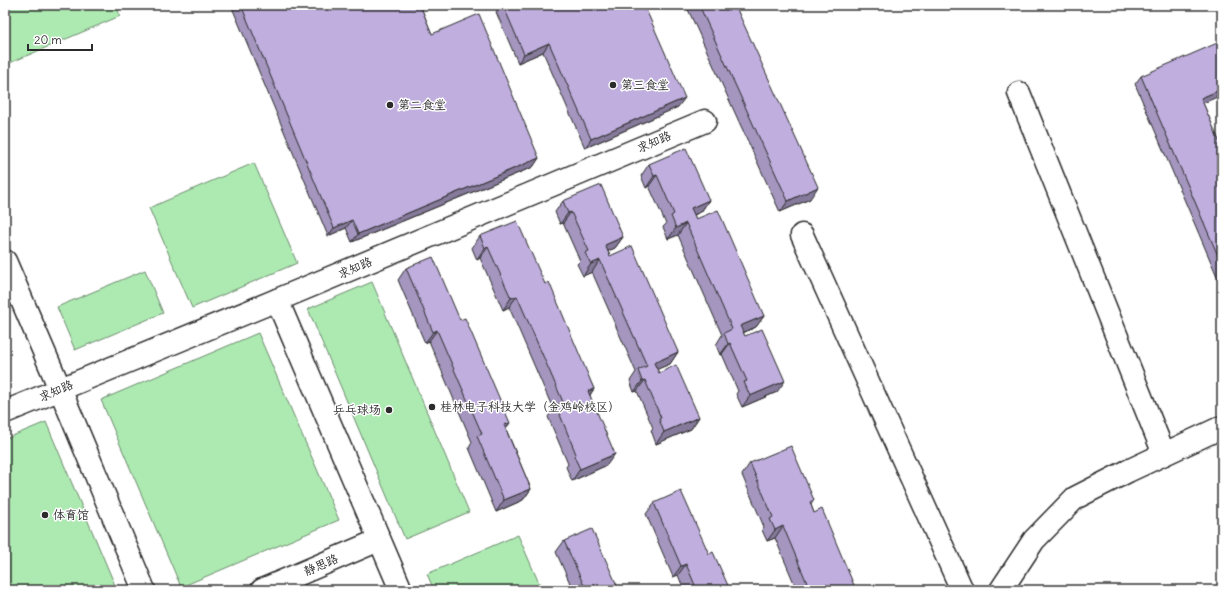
<svg xmlns="http://www.w3.org/2000/svg" width="1227" height="595" font-family="Delius,'LXGW WenKai TC',sans-serif">
  <style>
    .grass { fill: #adeab1; stroke: #6c8a6e }
    .lines { fill: none; stroke-linecap: round; stroke-linejoin: round }
    .minor-casing { stroke: #2b2b2b; stroke-width: 25 }
    .minor { stroke: #fff; stroke-width: 22 }
    .wall { fill: #a496bf; stroke: #2b2b2b }
    .shaded-wall { fill: #867a9b; stroke: #2b2b2b }
    .building { fill: #bfaede; stroke: #2b2b2b }
    .poi-dot { fill: #2b2b2b; stroke: #fff; stroke-width: 1.5 }
    .labels { text-anchor: middle; stroke-width: 3; stroke-linejoin: round; paint-order: stroke }
    .poi-label { font-size: 12px; fill: #2b2b2b; stroke: #fff; text-anchor: start }
    .street-label { font-size: 12px; fill: #2b2b2b; stroke: #fff }
  </style>
  <rect width="100%" height="100%" fill="#fff"/>
  <filter id="ink" filterUnits="userSpaceOnUse"><feTurbulence type="fractalNoise" baseFrequency=".025" numOctaves="2"/><feDisplacementMap in="SourceGraphic" scale="8" xChannelSelector="R" yChannelSelector="G"/><feConvolveMatrix kernelMatrix="1 2 1 2 8 2 1 2 1" color-interpolation-filters="sRGB"/></filter>
  <g filter="url(#ink)">
    <g class="grass">
      <path d="M5 5H116L120 16 5 65Z"/>
      <path d="M254 163 297 263 192 308 149 208Z"/>
      <path d="M145 270 163 313 75 350 57 307Z"/>
      <path d="M372 282 469 512 405 539 308 309Z"/>
      <path d="M258 333 339 520 181 587 101 400Z"/>
      <path d="M46 422 117 590H5V439Z"/>
      <path d="M518 535 542 590H434L427 574Z"/>
    </g>
    <g class="lines">
      <defs>
        <g id="minor">
          <path d="M1019 93 1164 454"/>
          <path d="M802 235 962 590"/>
          <path d="M5 261 60 389 144 590"/>
          <path d="M277 300 401 590"/>
          <path d="M5 412 277 300 705 121"/>
          <path d="M262 590 379 540"/>
          <path d="M1001 590 1034 540 1075 498 1128 471 1222 427"/>
        </g>
      </defs>
      <use href="#minor" class="minor-casing"/>
      <use href="#minor" class="minor"/>
    </g>
    <g class="wall">
      <path d="M231 5H420L432 34 539 158 533 167 352 242 346 228 328 236Z"/>
      <path d="M501 5H644L678 107 585 148 543 52 518 63 496 12Z"/>
      <path d="M686 5H735L810 199 780 212Z"/>
      <path d="M1141 76 1203 103 1222 148V288L1135 84Z"/>
      <path d="M649 164 709 200 701 212 694 215 696 219 764 316 756 327 743 333 777 392 742 407 736 394 738 391 722 354 720 355 716 345 722 335 678 235 668 239 663 227 666 224 649 186 646 188 641 176Z"/>
      <path d="M563 201 623 237 615 248 608 251 610 256 678 352 670 364 657 369 659 373 699 417 691 429 656 444 651 430 653 428 637 391 634 392 630 381 636 372 592 272 583 276 577 264 580 261 563 223 560 224 555 212Z"/>
      <path d="M480 236 545 284 594 389 590 395 607 465 572 481 566 467 568 464 548 417 553 409 509 307 503 310 480 258 477 260 472 248Z"/>
      <path d="M406 268 506 429 531 489 523 500 496 512 469 448 472 442 429 341 425 343 398 280Z"/>
      <path d="M750 463 814 500 811 505 814 513 856 590H797L775 538 767 541 762 530 764 527 742 475Z"/>
      <path d="M654 503 709 554 730 590H684L678 575 673 577 646 514Z"/>
      <path d="M564 541 619 590H573L556 552Z"/>
    </g>
    <g class="shaded-wall">
      <path d="M549 43 543 52 518 63 524 54Z"/>
      <path d="M1222 89V95L1194 107 1201 98Z"/>
      <path d="M685 98 678 107 585 148 591 139Z"/>
      <path d="M539 158 533 167 352 242 358 234Z"/>
      <path d="M657 175 649 186 646 188 654 176Z"/>
      <path d="M818 187 810 199 780 212 788 201Z"/>
      <path d="M709 200 701 212 683 219 691 208Z"/>
      <path d="M571 212 563 223 560 224 568 213Z"/>
      <path d="M352 220 346 228 328 236 334 228Z"/>
      <path d="M686 223 678 235 668 239 676 228Z"/>
      <path d="M623 237 615 248 597 256 605 245Z"/>
      <path d="M488 247 480 258 477 260 485 248Z"/>
      <path d="M600 260 592 272 583 276 591 264Z"/>
      <path d="M517 296 509 307 503 310 511 298Z"/>
      <path d="M764 316 756 327 732 337 740 326Z"/>
      <path d="M437 330 429 341 425 343 433 332Z"/>
      <path d="M730 343 722 354 720 355 728 344Z"/>
      <path d="M678 352 670 364 646 374 654 363Z"/>
      <path d="M645 380 637 391 634 392 642 381Z"/>
      <path d="M785 381 777 392 742 407 750 396Z"/>
      <path d="M594 389 586 400 588 391Z"/>
      <path d="M699 417 691 429 656 444 664 432Z"/>
      <path d="M510 423 502 434 504 425Z"/>
      <path d="M615 454 607 465 572 481 580 469Z"/>
      <path d="M531 489 523 500 496 512 504 500Z"/>
      <path d="M783 526 775 538 767 541 775 530Z"/>
      <path d="M686 564 678 575 673 577 681 566Z"/>
    </g>
    <g class="building">
      <path d="M241 5H420L432 34 479 14 539 158 358 234 352 220 334 228Z"/>
      <path d="M503 5H644L685 98 591 139 549 43 524 54Z"/>
      <path d="M699 5H735L818 187 788 201Z"/>
      <path d="M1222 41V89L1201 98 1222 148V265L1141 76Z"/>
      <path d="M686 148 709 200 691 208 696 219 718 210 764 316 740 326 745 336 762 329 785 381 750 396 744 382 747 381 730 343 728 344 724 333 732 329 686 223 676 228 671 216 674 214 657 175 654 176 649 164Z"/>
      <path d="M601 185 623 237 605 245 610 256 632 246 678 352 654 363 659 373 676 365 699 417 664 432 659 419 661 418 645 380 642 381 638 370 647 366 600 260 591 264 585 253 589 251 571 212 568 213 563 201Z"/>
      <path d="M517 221 545 284 549 282 594 389 588 391 615 454 580 469 574 456 576 454 556 405 563 402 517 296 511 298 488 247 485 248 480 236Z"/>
      <path d="M433 257 460 320 465 318 510 423 504 425 531 489 504 500 477 436 482 434 437 330 433 332 406 268Z"/>
      <path d="M791 446 814 500 810 502 814 513 822 509 856 590H810L783 526 775 530 770 519 773 517 750 463Z"/>
      <path d="M681 491 709 554 713 552 730 590H697L686 564 681 566 654 503Z"/>
      <path d="M592 529 619 590H586L564 541Z"/>
    </g>
  </g>
  <g class="poi-dot">
    <circle cx="613" cy="85" r="4"/>
    <circle cx="390" cy="105" r="4"/>
    <circle cx="432" cy="407" r="4"/>
    <circle cx="389" cy="410" r="4"/>
    <circle cx="45" cy="515" r="4"/>
  </g>
  <g class="labels">
    <g class="poi-label">
      <text x="621" y="89">第三食堂</text>
      <text x="398" y="109">第二食堂</text>
      <text x="440" y="411">桂林电子科技大学（金鸡岭校区）</text>
      <text x="381" y="414" text-anchor="end">乒乓球场</text>
      <text x="53" y="519">体育馆</text>
    </g>
    <g class="street-label">
      <text transform="translate(654 142) rotate(-23)" y="4">求知路</text>
      <text transform="translate(355 268) rotate(-23)" y="4">求知路</text>
      <text transform="translate(56 391) rotate(-23)" y="4">求知路</text>
      <text transform="translate(321 565) rotate(-23)" y="4">静思路</text>
    </g>
  </g>
  <rect width="1227" height="595" fill="none" stroke="#fff" stroke-width="20"/>
  <rect x="10" y="10" width="1207" height="575" fill="none" stroke="#2b2b2b" stroke-width="1.5" filter="url(#ink)"/>
  <path d="M28 44v6h64v-6" fill="none" stroke="#2b2b2b" stroke-width="2"/>
  <text x="34" y="44" font-size="12" fill="#2b2b2b" stroke="#ffffff" stroke-width="3" paint-order="stroke">20 m</text>
</svg>
